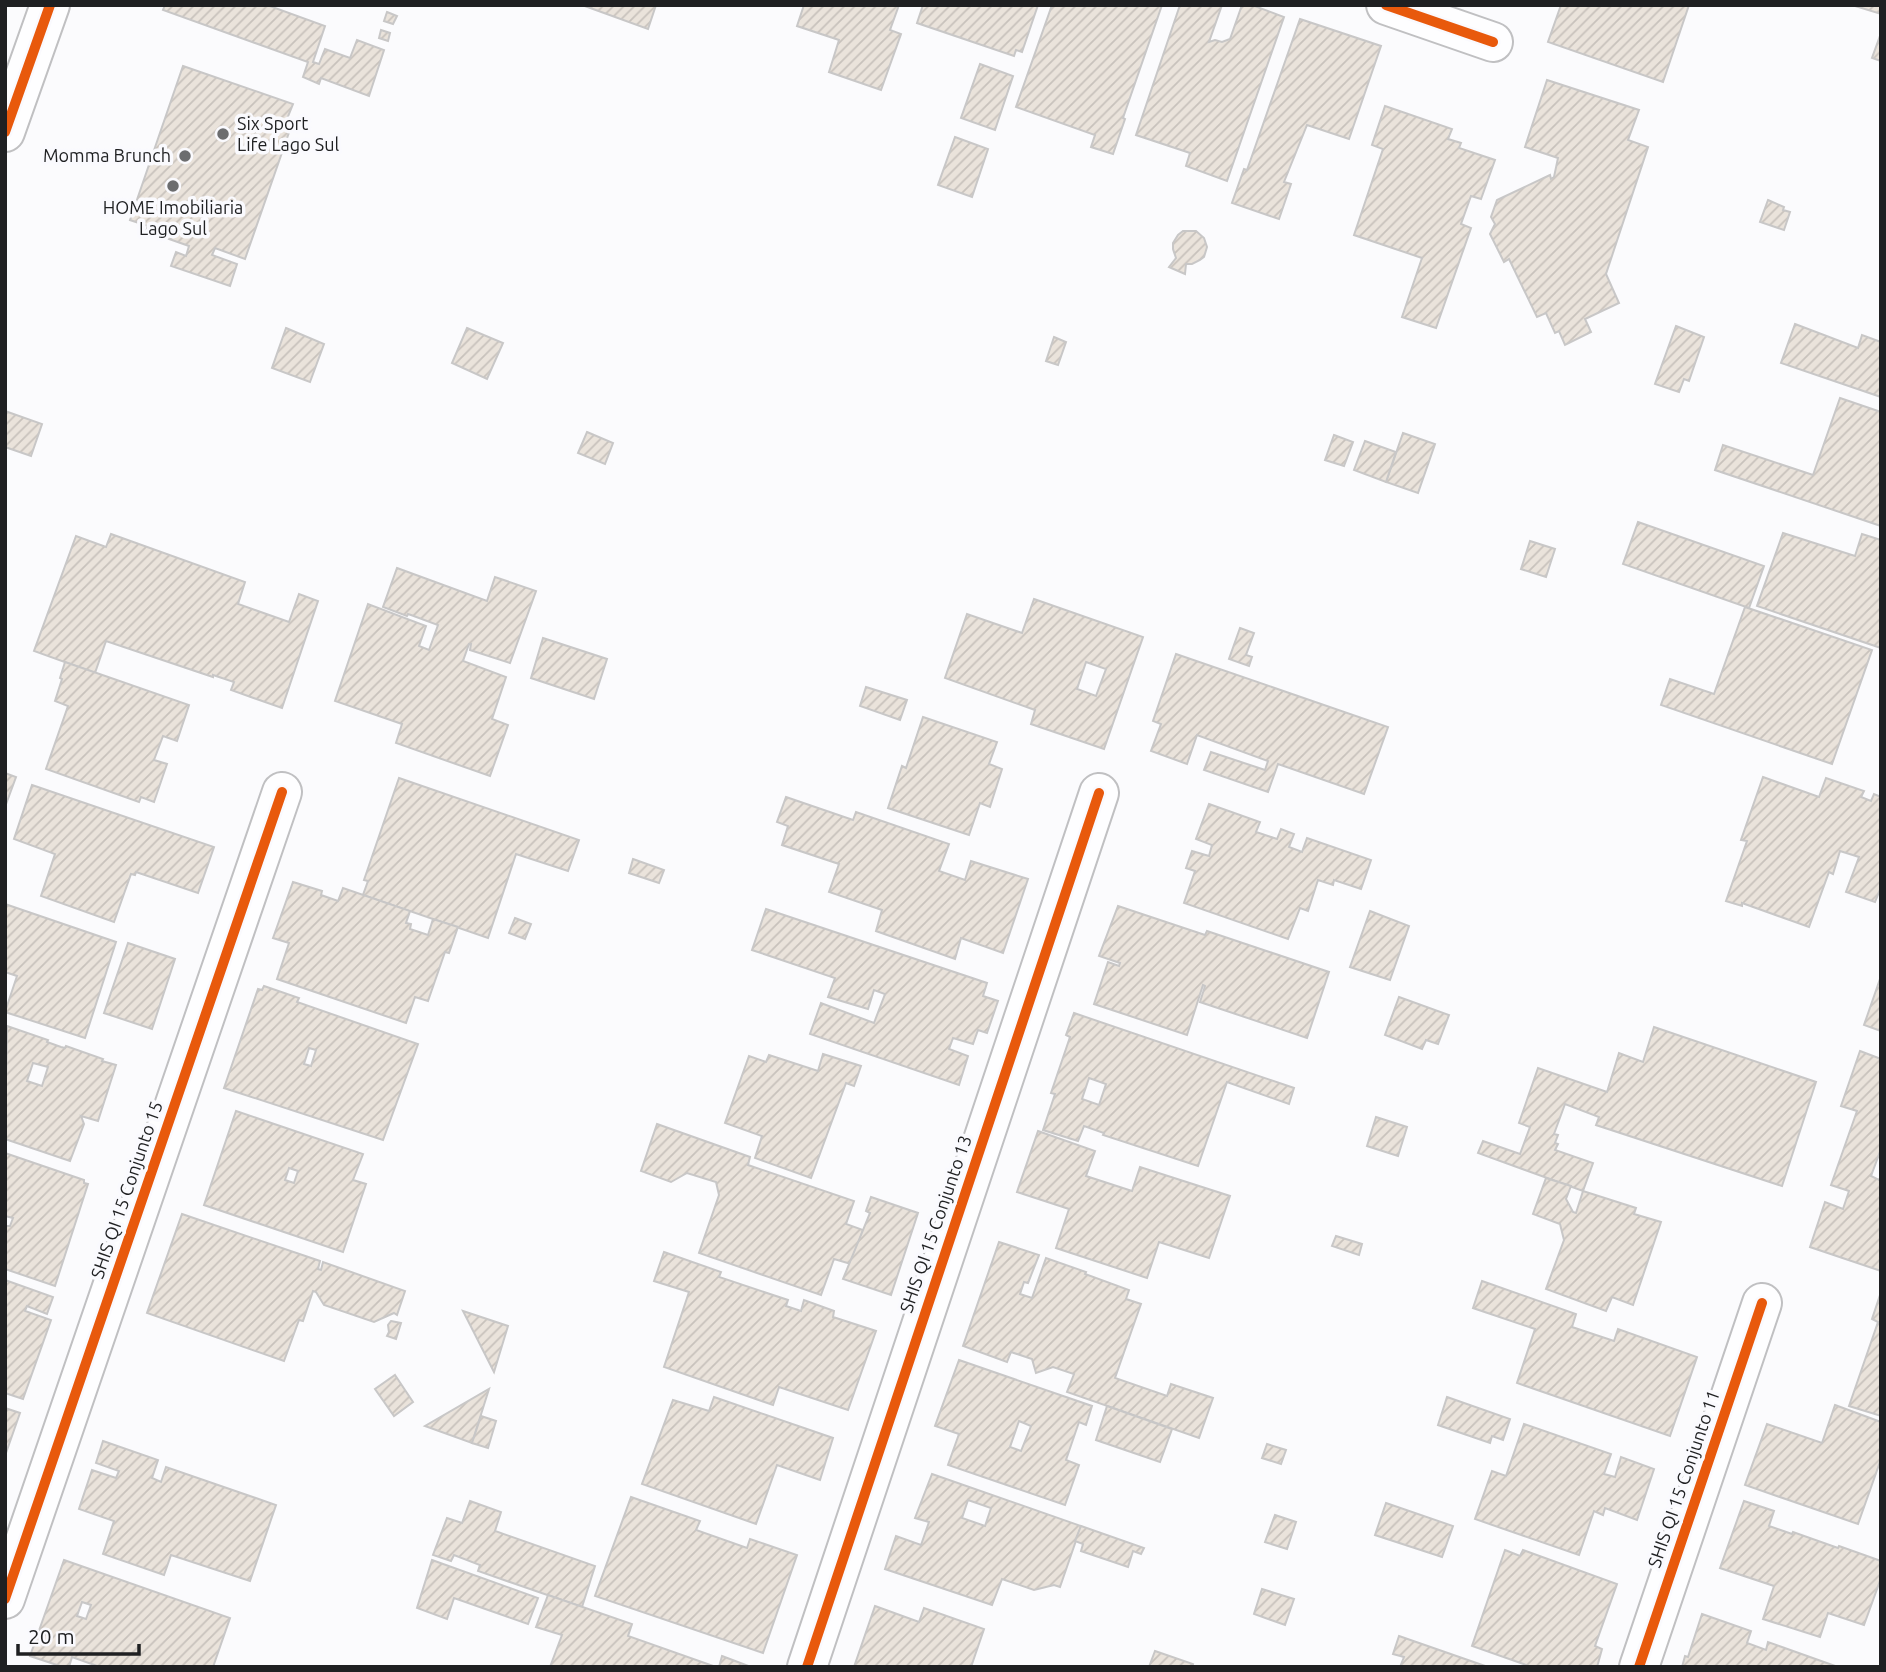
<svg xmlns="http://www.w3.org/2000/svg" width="1886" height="1672" font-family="Ubuntu,sans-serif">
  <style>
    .building { fill: url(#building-hatch); stroke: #c8c7c7; stroke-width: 2; fill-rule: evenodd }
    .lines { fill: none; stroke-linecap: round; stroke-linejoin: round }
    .minor-casing { stroke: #c0c0c2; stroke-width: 42 }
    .tertiary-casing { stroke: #c0c0c2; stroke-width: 42 }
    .minor { stroke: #fefeff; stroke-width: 38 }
    .tertiary { stroke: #fefeff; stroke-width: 38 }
    .cycleway-casing { stroke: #fafafe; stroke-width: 15 }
    .cycleway { stroke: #e8590c; stroke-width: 10 }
    .poi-dot { fill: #6c6d6f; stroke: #fafafe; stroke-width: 2.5 }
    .labels { text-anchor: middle; stroke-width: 7; stroke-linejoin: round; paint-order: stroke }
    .poi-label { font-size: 18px; fill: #1f2022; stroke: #fafafe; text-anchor: start }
    .street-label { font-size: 18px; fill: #1f2022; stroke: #fafafe }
  </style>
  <defs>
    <pattern id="building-hatch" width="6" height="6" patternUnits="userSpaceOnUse" patternTransform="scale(1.75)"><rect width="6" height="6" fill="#eae3db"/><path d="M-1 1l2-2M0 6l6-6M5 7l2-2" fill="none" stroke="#c8c2bc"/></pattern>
  </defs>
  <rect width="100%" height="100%" fill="#fbfbfd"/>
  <g class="building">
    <path d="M165 5H267L325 26 313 62 319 64 325 49 350 58 357 40 384 50 369 96 321 78 319 84 303 77 308 62 163 10Z"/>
    <path d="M582 5H656L648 29Z"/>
    <path d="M804 5H899L890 30 901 34 881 90 829 72 839 40 797 26Z"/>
    <path d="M923 5H1038L1022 52 1016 50 1014 56 917 23Z"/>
    <path d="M1052 5H1162L1123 118 1125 119 1113 154 1091 147 1095 135 1016 107Z"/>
    <path d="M1180 5H1222L1209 42 1215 40 1222 42 1230 39 1242 5H1252L1284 17 1227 181 1186 166 1190 153 1136 135Z"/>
    <path d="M1561 5H1689L1663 82 1548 42Z"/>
    <path d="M1881 5V14L1855 6V5Z"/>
    <path d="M387 12 397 16 393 24 384 21Z"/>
    <path d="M1300 19 1381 46 1349 139 1307 125 1284 182 1291 184 1279 219 1232 203 1244 169 1247 170Z"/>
    <path d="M381 30 390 33 388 41 379 38Z"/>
    <path d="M1881 33V61L1872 58Z"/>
    <path d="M980 64 1013 76 995 130 961 118Z"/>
    <path d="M183 66 293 104 287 119 293 121 245 259 215 248 212 255 237 264 230 286 171 266 176 252 186 256 189 246 146 231 148 226 130 220Z"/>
    <path d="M1547 80 1639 110 1628 140 1648 147 1606 274 1619 303 1585 319 1591 332 1565 345 1559 331 1555 333 1546 313 1537 317 1509 259 1504 262 1490 234 1495 224 1491 217 1497 200 1550 175 1551 179 1554 177 1558 158 1525 147Z"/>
    <path d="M1385 106 1452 129 1448 139 1461 143 1459 148 1495 160 1481 199 1471 196 1461 224 1471 228 1436 328 1402 317 1422 258 1354 235 1383 149 1372 145Z"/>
    <path d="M955 137 988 149 972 197 938 185Z"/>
    <path d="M1768 200 1784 207 1783 210 1790 212 1784 230 1760 222Z"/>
    <path d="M1183 231H1196L1204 238 1207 247 1204 257 1200 260 1192 264H1186L1185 274 1169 267 1176 258 1173 249V243L1178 235Z"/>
    <path d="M1795 324 1858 348 1862 335 1881 342V397L1781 363Z"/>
    <path d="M1676 326 1704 337 1689 381 1684 379 1679 392 1655 384Z"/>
    <path d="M286 328 324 344 310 382 272 368Z"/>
    <path d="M467 328 503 343 487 379 452 363Z"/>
    <path d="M1054 337 1066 342 1058 365 1046 361Z"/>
    <path d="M1840 398 1881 412V526L1715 470 1723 445 1813 475Z"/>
    <path d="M5 411 42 424 31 456 5 447Z"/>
    <path d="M587 432 613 443 605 464 578 453Z"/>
    <path d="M1403 433 1435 444 1418 493 1386 482Z"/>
    <path d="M1334 435 1353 442 1344 466 1325 460Z"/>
    <path d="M1365 441 1396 452 1386 482 1354 470Z"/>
    <path d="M1638 522 1764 566 1749 608 1623 564Z"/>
    <path d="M1783 533 1855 556 1862 534 1881 540V648L1757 606Z"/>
    <path d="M111 534 245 582 238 604 289 622 299 594 318 601 282 708 231 690 234 682 213 675V677L106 641 95 673 34 651 76 536 106 547Z"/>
    <path d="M1530 541 1555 549 1546 577 1521 569Z"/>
    <path d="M397 568 487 601 495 577 536 591 510 663 470 650 471 644H469L463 661 506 677 492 719 508 725 490 776 396 743 402 724 335 701 368 604 426 626 419 646 429 650 438 625 411 615 408 614 407 616 383 607Z"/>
    <path d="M1034 599 1143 637 1104 749 1031 724 1035 710 945 678 967 614 1022 633ZM1086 662 1106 669 1096 696 1077 689Z"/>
    <path d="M1745 607 1872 650 1832 764 1661 705 1670 679 1714 694Z"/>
    <path d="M1240 628 1254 633 1246 655 1252 657 1249 666 1229 659Z"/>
    <path d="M543 638 607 659 594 699 531 678Z"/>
    <path d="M1176 654 1388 727 1364 794 1278 764 1268 792 1204 770 1211 752 1265 770 1268 761 1197 735 1187 764 1151 751 1161 724 1153 721Z"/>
    <path d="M65 662 189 705 177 741 163 736 154 760 167 764 154 802 141 797 139 802 46 769 68 706 55 701 62 679 60 678Z"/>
    <path d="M866 687 907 700 900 720 860 706Z"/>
    <path d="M923 717 997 742 989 764 1002 769 990 807 980 803 969 835 888 808 902 766 906 768Z"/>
    <path d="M5 773 16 777 5 807Z"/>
    <path d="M1763 777 1819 797 1826 778 1864 791 1861 797 1871 801 1874 794 1881 797V887L1875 902 1846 892 1859 857 1840 851 1833 874 1829 872 1809 927 1742 903V906L1726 901 1747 841 1741 840Z"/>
    <path d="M399 778 579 840 568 871 516 854 488 938 363 895 368 881 364 880Z"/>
    <path d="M32 785 214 847 198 893 136 872 135 875 131 874 114 922 41 896 55 854 14 839Z"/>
    <path d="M786 797 853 820 856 812 949 844 939 871 965 880 971 861 1028 879 1003 953 961 938 955 959 876 931 882 910 829 892 839 864 782 845 788 826 777 822Z"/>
    <path d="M1209 804 1260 822 1256 832 1277 839 1281 829 1294 834 1289 847 1302 852 1307 838 1371 860 1361 889 1334 880 1333 885 1318 880 1308 911 1300 908 1288 939 1184 903 1195 871 1186 868 1192 851 1209 856 1212 845 1196 839Z"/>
    <path d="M633 859 664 870 659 883 629 873Z"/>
    <path d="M293 882 322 891 321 895 338 901 343 888 410 911 406 923 411 924 410 929 428 935 433 919 458 927 449 953 445 952 428 1001 415 997 406 1023 277 979 289 943 273 938Z"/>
    <path d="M5 904 116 942 85 1038 5 1012 17 976 5 972Z"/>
    <path d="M1118 906 1205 935 1207 931 1329 972 1307 1038 1200 1002 1205 986 1203 985 1187 1035 1094 1004 1108 962 1119 966 1120 963 1099 956Z"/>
    <path d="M766 909 987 983 983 996 998 1001 987 1033 978 1030 973 1044 953 1038 949 1049 968 1056 959 1085 810 1034 821 1003 874 1023 885 994 874 990 868 1009 828 997 835 978 752 950Z"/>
    <path d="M1370 911 1409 926 1390 980 1350 967Z"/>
    <path d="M515 918 531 924 525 939 509 933Z"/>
    <path d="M128 943 175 959 152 1029 104 1013Z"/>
    <path d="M1881 976V1031L1864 1025Z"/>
    <path d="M264 986 299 998 297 1002 418 1044 383 1140 224 1088 258 989 262 990ZM309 1048 316 1050 311 1066 304 1064Z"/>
    <path d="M1399 997 1449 1015 1438 1044 1426 1040 1422 1049 1385 1035Z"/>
    <path d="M1074 1013 1294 1088 1289 1104 1227 1082 1198 1166 1103 1135 1104 1133 1084 1126 1078 1141 1043 1130 1055 1094 1051 1093 1070 1037 1066 1035ZM1089 1078 1106 1084 1099 1105 1082 1099Z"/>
    <path d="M7 1026 48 1040 47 1042 61 1047 65 1048 66 1046 103 1059 102 1061 116 1065 98 1121 81 1116 84 1124 70 1161 5 1139ZM33 1063 48 1067 42 1086 27 1081Z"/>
    <path d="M1654 1027 1816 1082 1782 1186 1596 1125 1599 1117 1565 1104 1554 1134 1558 1135 1555 1143 1558 1144 1555 1150 1593 1163 1583 1191 1478 1153 1483 1141 1520 1154 1530 1127 1519 1123 1538 1068 1607 1092 1619 1053 1643 1062Z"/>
    <path d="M1860 1051 1881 1059V1149L1871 1176 1879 1180 1881 1176V1271L1810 1247 1825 1202 1843 1209 1849 1191 1831 1185 1857 1111 1841 1106Z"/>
    <path d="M823 1054 861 1066 854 1086 846 1083 811 1178 755 1158 762 1136 725 1123 749 1056 766 1062 769 1055 818 1071Z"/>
    <path d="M236 1111 363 1154 353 1180 366 1184 343 1252 204 1205ZM289 1168 298 1171 294 1183 285 1180Z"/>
    <path d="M1376 1117 1407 1127 1398 1156 1367 1146Z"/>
    <path d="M657 1124 750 1157 748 1165 854 1201 846 1224 863 1230 851 1264 834 1259 821 1295 699 1253 719 1195 716 1182 687 1173 671 1182 641 1171Z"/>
    <path d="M1038 1131 1095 1151 1086 1176 1132 1191 1140 1167 1230 1196 1209 1258 1159 1242 1147 1278 1056 1248 1069 1209 1017 1192Z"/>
    <path d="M5 1153 84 1180V1183L88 1184 55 1286 5 1269V1228L7 1226H10L13 1218 5 1216Z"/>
    <path d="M1546 1178 1571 1186 1566 1199 1573 1212 1576 1213 1583 1191 1636 1208 1634 1214 1661 1222 1633 1305 1612 1297 1606 1311 1546 1289 1564 1240 1560 1224 1533 1214Z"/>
    <path d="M871 1197 918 1213 891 1295 843 1279 870 1213 866 1211Z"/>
    <path d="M182 1214 320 1261 318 1269 321 1270 323 1262 405 1291 397 1315 394 1313 374 1322 324 1305 316 1292 313 1291 303 1321 299 1320 284 1361 147 1313Z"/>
    <path d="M1336 1236 1362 1244 1359 1255 1332 1246Z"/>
    <path d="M999 1242 1039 1255 1028 1283 1024 1282 1020 1294 1032 1298 1046 1258 1086 1272 1085 1274 1129 1290 1126 1299 1141 1304 1115 1378 1167 1396 1171 1384 1213 1398 1199 1438 1067 1392 1074 1374 1053 1367 1036 1373 1032 1359 1011 1352 1007 1362 963 1346Z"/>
    <path d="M664 1252 721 1272 719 1277 788 1300 786 1306 801 1311 804 1300 834 1311 833 1317 876 1331 848 1410 779 1387 773 1405 664 1367 689 1292 654 1281Z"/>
    <path d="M5 1280 53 1297 47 1314 27 1306 25 1311 51 1320 23 1399 5 1393Z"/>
    <path d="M1482 1281 1576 1314 1572 1327 1614 1341 1618 1329 1697 1357 1670 1436 1517 1383 1535 1329 1473 1308Z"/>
    <path d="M1881 1292V1416L1849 1406 1878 1322 1872 1319Z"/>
    <path d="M463 1311 508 1326 494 1372Z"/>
    <path d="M391 1321 401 1323 396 1339 387 1336 389 1332 388 1325Z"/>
    <path d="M959 1360 1092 1406 1086 1425 1079 1422 1066 1460 1079 1465 1065 1505 948 1465 959 1434 935 1426ZM1019 1421 1031 1426 1021 1451 1010 1447Z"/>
    <path d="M395 1375 413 1402 394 1416 375 1389Z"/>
    <path d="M489 1389 472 1443 425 1426Z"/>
    <path d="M714 1397 833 1438 820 1480 777 1465 756 1524 642 1484 673 1400 709 1411Z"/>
    <path d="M1447 1397 1510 1419 1503 1440 1492 1436 1490 1443 1438 1425Z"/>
    <path d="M1835 1405 1881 1422V1459L1858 1524 1745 1485 1767 1424 1822 1443Z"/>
    <path d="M1107 1406 1172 1429 1160 1462 1096 1440Z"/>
    <path d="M5 1408 20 1413 6 1453H5Z"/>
    <path d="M481 1416 496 1421 488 1448 472 1443Z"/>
    <path d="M1524 1424 1611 1454 1604 1474 1615 1477 1621 1457 1654 1469 1637 1520 1605 1508 1603 1515 1594 1511 1579 1555 1475 1519 1492 1471 1506 1476Z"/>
    <path d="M103 1441 158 1460 152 1478 161 1482 166 1467 276 1505 250 1581 171 1555 164 1575 103 1554 114 1521 79 1509 92 1470 116 1478 119 1471 96 1463Z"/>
    <path d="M1267 1444 1286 1450 1281 1464 1262 1458Z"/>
    <path d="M932 1474 1081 1526 1060 1587 1054 1585 1034 1590 1002 1579 992 1605 885 1569 896 1536 921 1545 929 1522 915 1518ZM968 1500 991 1508 985 1526 962 1518Z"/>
    <path d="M631 1497 700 1521 696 1530 747 1548 750 1539 797 1555 763 1653 595 1596Z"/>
    <path d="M470 1501 501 1512 495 1531 595 1566 582 1607 478 1571 480 1565 454 1555 451 1561 433 1555 447 1518 462 1523Z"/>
    <path d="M1744 1501 1774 1511 1769 1526 1792 1534 1793 1532 1838 1548 1839 1546 1881 1561V1578L1864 1625 1828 1613 1820 1637 1763 1619 1774 1586 1720 1568Z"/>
    <path d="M1386 1503 1453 1526 1442 1557 1375 1535Z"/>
    <path d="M1275 1515 1296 1522 1287 1549 1265 1542Z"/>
    <path d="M1081 1526 1144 1548 1141 1554 1133 1551 1128 1567 1081 1551 1083 1544 1075 1541Z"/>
    <path d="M1505 1550 1520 1556 1523 1550 1617 1584 1595 1646 1602 1649 1597 1667H1532L1472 1646Z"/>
    <path d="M64 1560 230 1618 213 1667H100L72 1657 69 1667H63L30 1656ZM82 1602 91 1605 86 1619 77 1616Z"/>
    <path d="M432 1560 538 1598 528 1624 454 1598 447 1619 417 1608Z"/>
    <path d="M1262 1589 1294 1599 1285 1625 1254 1614Z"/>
    <path d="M548 1595 632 1624 628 1636 716 1667H550L562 1635 536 1627Z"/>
    <path d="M875 1606 919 1622 924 1608 984 1629 971 1667H854Z"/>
    <path d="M1702 1614 1751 1631 1747 1643 1766 1650 1768 1642 1838 1667H1682L1685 1656 1688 1657Z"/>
    <path d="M1399 1636 1488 1667H1400L1404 1657 1393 1654Z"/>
    <path d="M1155 1651 1193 1664 1192 1667H1149Z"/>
    <path d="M722 1656 751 1667H719Z"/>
  </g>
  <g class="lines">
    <defs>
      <g id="minor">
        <path d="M1386 5 1493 42"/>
        <path d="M5 1599 282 792"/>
        <path d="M807 1667 1099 793"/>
        <path d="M1639 1667 1762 1303"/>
      </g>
      <path id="tertiary" d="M5 132 50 5"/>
    </defs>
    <use href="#minor" class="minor-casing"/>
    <use href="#tertiary" class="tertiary-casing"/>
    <use href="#minor" class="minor"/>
    <use href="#tertiary" class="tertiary"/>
    <defs>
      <g id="cycleway">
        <path d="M1386 5 1493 42"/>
        <path d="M5 132 50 5"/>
        <path d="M5 1599 282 792"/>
        <path d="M807 1667 1099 793"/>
        <path d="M1639 1667 1762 1303"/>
      </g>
    </defs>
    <use href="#cycleway" class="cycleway-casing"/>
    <use href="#cycleway" class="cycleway"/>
  </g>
  <g class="poi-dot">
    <circle cx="223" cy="134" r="7"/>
    <circle cx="185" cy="156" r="7"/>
    <circle cx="173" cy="186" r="7"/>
  </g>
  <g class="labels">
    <g class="poi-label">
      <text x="237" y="130">Six Sport<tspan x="237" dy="21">Life Lago Sul</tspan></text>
      <text x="171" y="162" text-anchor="end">Momma Brunch</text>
      <text x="173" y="214" text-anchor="middle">HOME Imobiliaria<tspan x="173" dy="21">Lago Sul</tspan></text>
    </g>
    <g class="street-label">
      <text transform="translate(127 1190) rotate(-71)" y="6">SHIS QI 15 Conjunto 15</text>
      <text transform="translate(936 1224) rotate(-71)" y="6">SHIS QI 15 Conjunto 13</text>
      <text transform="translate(1684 1479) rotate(-71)" y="6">SHIS QI 15 Conjunto 11</text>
    </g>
  </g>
  <rect width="1886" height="1672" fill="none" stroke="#1f2022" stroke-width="14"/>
  <path d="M18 1644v10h121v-10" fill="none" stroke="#1f2022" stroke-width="3.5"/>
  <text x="28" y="1644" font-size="21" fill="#1f2022" stroke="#fafafe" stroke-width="5" paint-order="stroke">20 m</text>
</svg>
